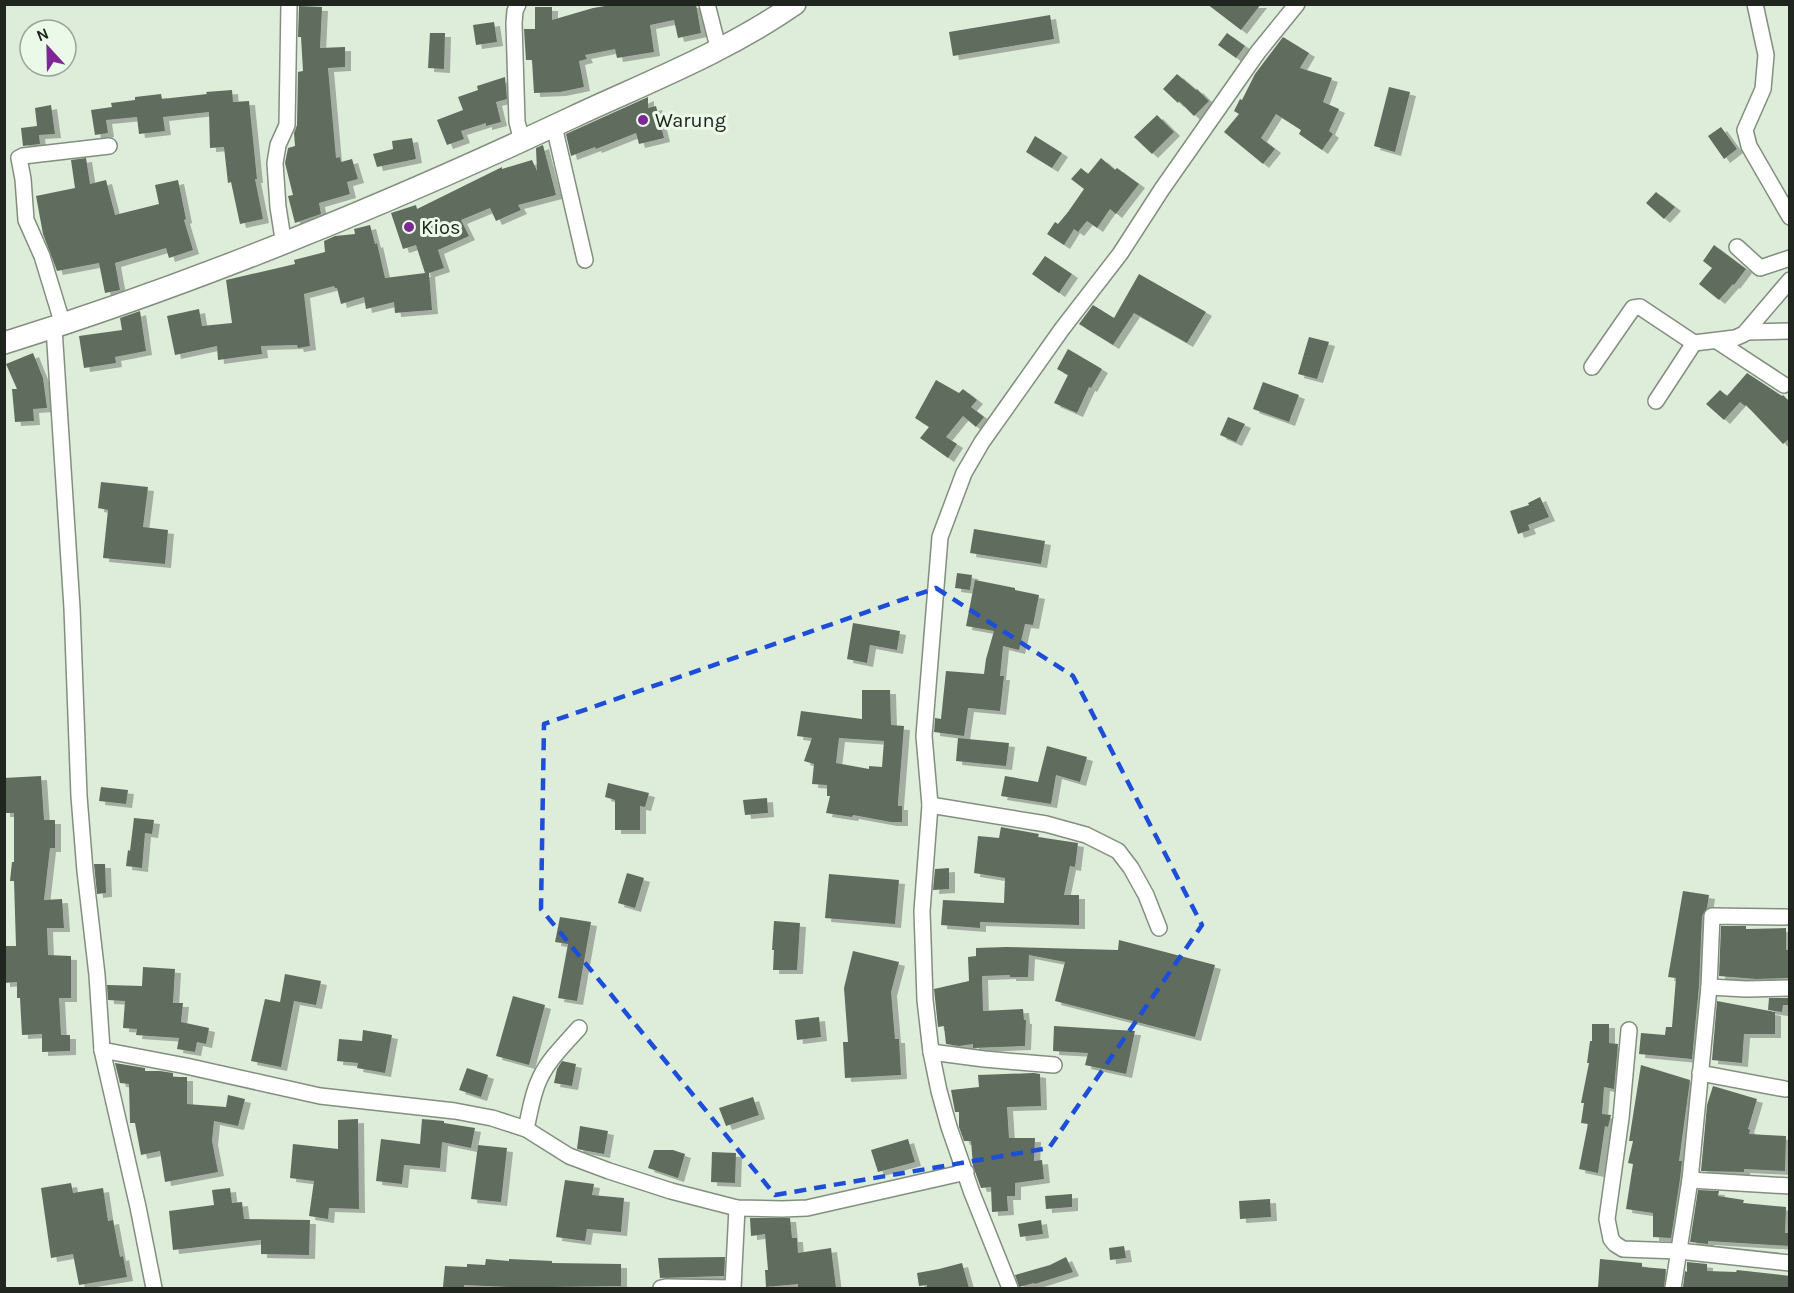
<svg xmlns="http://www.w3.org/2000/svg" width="1794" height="1293" font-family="Karla,sans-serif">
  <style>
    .building { fill: #616c5d; fill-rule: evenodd; filter: url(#shadow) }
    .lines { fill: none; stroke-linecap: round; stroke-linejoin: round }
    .street-casing { stroke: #828f7f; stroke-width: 18 }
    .secondary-casing { stroke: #828f7f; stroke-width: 24 }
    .street { stroke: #fff; stroke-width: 15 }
    .secondary { stroke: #fff; stroke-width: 21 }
    .marked { fill: none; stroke: #1d4ed8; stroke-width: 4.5; stroke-dasharray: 12 8; stroke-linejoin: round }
    .poi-dot { fill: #7f2794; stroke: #ebf9e8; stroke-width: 2 }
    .labels { text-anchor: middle; stroke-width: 6; stroke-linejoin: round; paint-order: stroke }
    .poi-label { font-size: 20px; fill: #20251f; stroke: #ebf9e8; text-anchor: start }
  </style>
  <defs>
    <filter id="shadow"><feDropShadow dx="6" dy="4" stdDeviation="0" flood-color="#0004"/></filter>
  </defs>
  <rect width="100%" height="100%" fill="#deecda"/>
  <g class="building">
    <path d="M617 4H696L701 33 678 38 674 20 650 25 654 52 617 58 615 49 585 55 587 59 579 61 584 87 560 92 534 93 532 60H526L524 29H535V7H552V20L593 8Z"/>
    <path d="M1207 4H1261L1241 30Z"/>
    <path d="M299 6 322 7 320 48 345 47V67L328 68 336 158 340 157 341 162 352 159 358 179 347 182 350 194 319 203 321 214 295 223 288 196 293 195 285 163 288 148 295 146 294 133 297 125 298 72 303 71 301 37H298Z"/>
    <path d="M1050 15 1054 39 953 56 949 32Z"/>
    <path d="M494 22 497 42 476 45 473 25Z"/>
    <path d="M430 33H445L444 69 428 68Z"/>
    <path d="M1227 33 1245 46 1236 58 1218 45Z"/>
    <path d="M1283 37 1309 53 1300 68 1332 78 1323 102 1339 109 1329 131 1333 134 1322 150 1299 134 1301 130 1276 114 1261 138 1275 149 1263 164 1224 132 1239 114 1234 111 1240 99 1242 100 1255 74Z"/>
    <path d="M1177 74 1196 90 1197 89 1209 101 1194 116 1179 101 1178 103 1163 89Z"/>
    <path d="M505 77 507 99 496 102 501 122 486 126V123L461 131 464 139 447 145 437 120 463 110 458 97 478 90 477 86Z"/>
    <path d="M1389 87 1410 92 1395 152 1374 146Z"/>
    <path d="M232 90 233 102 249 101 257 179H255L263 219 240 224 231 182 228 183 224 147 210 148 209 112 163 117 165 131 139 134 137 117 106 120 108 133 95 135 91 110 112 107 111 103 135 100V97L161 94 162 99 207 94 206 92Z"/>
    <path d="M648 97V108L656 106 664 138 639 144 636 133 596 149 595 147 571 156 566 134Z"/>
    <path d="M51 105 55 134 39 135 40 144 23 146 21 128 37 126 35 108Z"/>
    <path d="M1157 115 1174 132 1152 154 1134 137Z"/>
    <path d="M1721 127 1737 149 1724 159 1708 136Z"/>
    <path d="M1035 136 1062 153 1052 168 1026 152Z"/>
    <path d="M412 138 416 159 377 167 373 154 393 149 392 141Z"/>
    <path d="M543 145 556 195 518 205 521 210 496 221 490 208 461 220 469 236 438 250 444 268 429 273 432 310 395 313 394 302 366 309 364 297 341 304 337 288H335L334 286 304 294 310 346 298 348 297 345 261 346 262 354 218 360 217 346 175 355 167 316 199 309 202 326 232 323 226 280 295 264 294 260 325 252 324 241 335 236 355 234 354 229 370 225 375 244 377 243 385 278 425 273 416 245 403 249 391 213 416 205 417 209 502 167V169L532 160 537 171 536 148Z"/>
    <path d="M86 158 90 184 106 180 115 215 159 204 155 185 178 180 186 219 184 220 193 250 169 258 166 248 115 263 120 290 105 293 99 263 57 271 43 234 36 196 75 188 71 160Z"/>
    <path d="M1101 158 1115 170 1117 168 1139 184 1116 214 1110 209 1097 228 1087 221 1078 232 1074 229 1064 245 1047 234 1055 222 1058 224 1068 212 1084 189 1071 179 1081 168 1088 174Z"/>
    <path d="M1656 192 1675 207 1664 219 1646 203Z"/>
    <path d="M1714 245 1746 269 1734 285 1733 284 1719 300 1699 284 1712 268 1703 261Z"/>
    <path d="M1045 256 1072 274 1059 293 1032 274Z"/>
    <path d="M1139 274 1206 312 1187 343 1134 313 1113 345 1079 324 1093 305 1114 318Z"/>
    <path d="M140 311 146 351 115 357 116 363 84 368 79 336 122 330 120 318Z"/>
    <path d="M1309 337 1329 342 1317 379 1298 374Z"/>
    <path d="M1068 349 1102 369 1091 388 1089 387 1077 413 1054 403 1068 375 1057 369Z"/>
    <path d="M33 353 43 378 47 408 33 409 34 421 15 422 12 389H17L6 364Z"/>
    <path d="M1747 373 1782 396 1783 395 1790 402V438L1783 444 1746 405 1745 406 1740 402 1724 420 1706 404 1720 390 1727 396Z"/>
    <path d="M936 380 959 393 963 389 977 400 971 407 984 417 976 427 963 416 946 437 957 444 948 458 920 438 929 427 915 418Z"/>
    <path d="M1263 382 1299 395 1289 422 1253 409Z"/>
    <path d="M1228 417 1245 424 1236 442 1220 435Z"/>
    <path d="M101 482 148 487 143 527 168 530 165 564 103 558 108 510 98 508Z"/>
    <path d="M1540 497 1549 517 1528 525 1530 530 1518 534 1510 511 1529 505 1528 503Z"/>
    <path d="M974 529 1045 541 1041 564 970 553Z"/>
    <path d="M957 573 972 575 970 590 955 588Z"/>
    <path d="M975 580 1015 588V590L1039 595 1033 625 1025 624 1019 650 1003 646 1000 676H1004L1000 711 968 708 964 736 934 732 935 718 941 719 946 671 984 674 986 659 994 631 966 626Z"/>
    <path d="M853 623 900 631 897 650 870 645 867 663 847 659Z"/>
    <path d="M862 690H890L891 725 904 726 898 803V806H902V822H891L853 815 852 817 826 813 830 796H827V785L812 784 814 764 804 761 812 738 797 736 801 711 862 719ZM839 738 884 741 882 767 869 766V769L836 763Z"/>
    <path d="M958 738 1009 743 1006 766 956 761Z"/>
    <path d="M1047 746 1087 757 1080 782 1056 775 1051 804 1001 796 1005 776 1038 782Z"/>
    <path d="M41 776 44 820H55V848H50L44 900 62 899 64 928H47L48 955 71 956V998H59L61 1035H70V1051L42 1052V1034L22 1035 20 998H17V982L4 983V946H16L14 881H10L12 862H14V813H4V778Z"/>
    <path d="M608 783 649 793 645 807 640 806V830H615V800L605 797Z"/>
    <path d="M101 787 128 790 126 804 99 801Z"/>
    <path d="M767 798 768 813 745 815 743 800Z"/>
    <path d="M134 818 154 820 152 834 145 833 142 868 126 866 128 850 130 851Z"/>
    <path d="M1001 827 1039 834 1038 837 1078 843 1075 867 1070 866 1064 895H1079V925L980 922V928L941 925 943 900 1004 903 1005 878 974 873 978 836 999 838Z"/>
    <path d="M94 864H105L106 893 97 894Z"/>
    <path d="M949 868V889L933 890 935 869Z"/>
    <path d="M627 873 644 878 635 908 618 903Z"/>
    <path d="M829 874 899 880 895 924 825 918Z"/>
    <path d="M1683 891 1709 895 1707 908 1702 916 1699 986 1692 1059 1639 1054 1641 1033 1665 1035 1666 1027H1672L1676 978 1668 977Z"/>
    <path d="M560 917 591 922 577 1001 558 998 568 944 555 942Z"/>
    <path d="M774 921 800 923 797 970H773L774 950H772Z"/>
    <path d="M1721 926H1746V929L1786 928V950H1790V978L1756 979 1719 976Z"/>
    <path d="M1119 940 1215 965 1195 1037 1055 1001 1065 962 1029 955 1028 977H1010V975L982 976 983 1011 1023 1009 1024 1020H1026L1025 1046 973 1048V1044L959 1046 946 1044 944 1026 938 1027 934 989 969 981 968 957 976 956V948L1006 947 1118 950Z"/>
    <path d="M853 951 899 962 891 992 895 1039H899L901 1075 845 1078 843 1042H848L844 988Z"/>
    <path d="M143 967 175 969 173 1003H183L181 1022 209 1028 206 1044 197 1042 195 1052 177 1049 179 1038 136 1035 137 1029 123 1028 125 1001 108 1000 107 985 142 986Z"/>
    <path d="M285 974 321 981 316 1005 294 1001 281 1067 251 1061 265 999 280 1002Z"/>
    <path d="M513 996 545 1005 529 1065 496 1056Z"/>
    <path d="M1769 998H1790V1005H1783L1782 1012 1768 1010Z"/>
    <path d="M1717 1001 1775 1012V1034H1744L1742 1063 1712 1060Z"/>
    <path d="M819 1017 821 1037 797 1040 795 1020Z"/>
    <path d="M1592 1024H1609V1043L1618 1044 1614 1089 1604 1087 1602 1114 1611 1115 1608 1127 1605 1126 1598 1173 1579 1169 1588 1124 1581 1123 1584 1103H1581L1589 1063H1587L1590 1041H1592Z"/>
    <path d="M1054 1026 1135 1031 1126 1074 1085 1065 1088 1053 1053 1051Z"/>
    <path d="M363 1030 392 1035 385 1073 357 1068 358 1063 337 1061 339 1039 362 1041Z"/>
    <path d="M562 1061 576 1064 572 1086 554 1083 557 1069Z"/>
    <path d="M115 1063 145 1068V1071H160L173 1073V1077H187V1104L226 1107 228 1095 245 1099 238 1126 214 1121 212 1141 218 1172 165 1182 160 1151 141 1155 135 1123H130L129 1084 120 1083Z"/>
    <path d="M1641 1065 1690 1080 1679 1161H1682L1680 1179 1671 1238 1653 1237V1213L1626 1209 1633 1164 1628 1163 1633 1141H1629Z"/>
    <path d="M467 1068 488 1075 481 1097 459 1090Z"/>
    <path d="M1034 1073 1040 1074 1041 1106 1007 1107 1009 1138H1035L1034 1161 1042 1160 1044 1179 1015 1183V1196H1007L1008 1211 992 1212 991 1187 981 1188 973 1166 971 1141H964L959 1127V1112H955L951 1090 979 1087 978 1075Z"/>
    <path d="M1713 1086 1757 1099 1748 1129 1750 1130 1749 1134 1786 1136 1785 1171 1744 1169V1172L1701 1171 1707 1105Z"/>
    <path d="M753 1097 759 1115 726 1126 719 1108Z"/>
    <path d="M358 1119 359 1209 329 1208 328 1219 309 1216 314 1181 290 1178 293 1144 338 1149V1120Z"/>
    <path d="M422 1119 444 1121V1123L475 1128 471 1148 442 1142 440 1168 404 1165 402 1184 376 1181 381 1139 420 1144Z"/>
    <path d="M580 1126 608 1131 604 1154 577 1149Z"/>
    <path d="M908 1139 915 1162 878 1172 871 1150Z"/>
    <path d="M478 1145 507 1148 501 1202 471 1199Z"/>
    <path d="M654 1150H673L685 1154 678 1178 648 1168Z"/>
    <path d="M712 1152 736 1153 735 1183 711 1182Z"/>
    <path d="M565 1180 594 1184 592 1195 624 1198 621 1232 587 1229 585 1241 556 1237Z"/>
    <path d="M71 1183 73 1193 103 1188 108 1221 113 1220 120 1257 123 1256 127 1277 79 1285 73 1254 51 1258 41 1188Z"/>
    <path d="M230 1188 232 1203 242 1202 244 1219 310 1220 309 1255 261 1254V1240L173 1250 169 1211 214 1205 212 1190Z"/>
    <path d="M1698 1190 1719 1191 1718 1196 1744 1200 1743 1203 1786 1207 1785 1233H1790V1246L1708 1241V1244L1690 1242Z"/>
    <path d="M1072 1194V1207L1046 1209 1045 1196Z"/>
    <path d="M1270 1199 1271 1217 1240 1219 1239 1201Z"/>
    <path d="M750 1218H790L792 1238H797L798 1253 831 1248 836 1288H798V1284L766 1287 765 1270H768L765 1234 751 1236Z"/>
    <path d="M1041 1220 1043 1234 1020 1237 1018 1224Z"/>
    <path d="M1124 1246 1126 1258 1110 1260 1109 1248Z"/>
    <path d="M725 1257 724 1276 660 1278 658 1258Z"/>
    <path d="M1066 1257 1073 1272 1035 1284 1034 1283 1019 1287 1015 1275 1050 1265Z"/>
    <path d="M486 1259 509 1261V1259L552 1261V1263L621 1264V1286L551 1287V1288H508V1287L464 1285V1288L443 1287 445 1266 467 1267V1264L485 1265Z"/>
    <path d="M1600 1259 1642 1263V1267L1666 1269 1664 1288H1598Z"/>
    <path d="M1687 1262 1707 1264V1271L1736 1272 1737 1270 1790 1276V1288L1683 1287 1685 1271 1687 1272Z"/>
    <path d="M962 1263 969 1288H927V1285L919 1286 917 1273 939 1269Z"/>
  </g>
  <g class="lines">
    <defs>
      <g id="street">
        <path d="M518 4 515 11 514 23 517 122 522 141"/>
        <path d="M707 4 719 51"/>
        <path d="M1755 4 1766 55 1763 89 1745 130 1749 146 1790 217"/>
        <path d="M554 126 585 260"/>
        <path d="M284 245 278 207 275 163 278 145 287 125 289 4"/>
        <path d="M1737 247 1760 268 1790 258"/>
        <path d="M63 325 42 256 26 220 23 179 19 158 23 156 109 146"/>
        <path d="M54 328 72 608 79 796 85 871 97 975 102 1050 138 1207 154 1288"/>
        <path d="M1746 332 1790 331"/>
        <path d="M1717 341 1784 385"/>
        <path d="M1592 367 1633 308 1640 307 1694 343 1735 338 1744 334 1790 280"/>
        <path d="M1656 401 1694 343"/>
        <path d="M930 805 1046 824 1086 835 1118 851 1131 868 1146 895 1159 928"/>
        <path d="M1709 987 1746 989 1790 988"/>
        <path d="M1629 1030 1621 1118 1607 1219 1611 1239 1615 1244 1623 1249 1679 1251 1790 1263"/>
        <path d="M102 1050 186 1066 320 1096 455 1111 492 1118 526 1129 569 1156 609 1171 671 1191 737 1208 782 1209 807 1208 966 1172"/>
        <path d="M931 1052 984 1059 1054 1065"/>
        <path d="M1700 1073 1785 1089"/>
        <path d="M526 1129C530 1112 532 1094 540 1078 549 1059 565 1044 579 1028"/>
        <path d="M1690 1180 1790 1186"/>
        <path d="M661 1288 666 1287 733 1288"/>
        <path d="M733 1288 737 1208"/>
        <path d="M1010 1288 972 1193 949 1127 939 1091 931 1052 925 1000 922 911 930 805 924 736 940 537 964 473 982 442 1062 329 1120 254 1162 189 1258 52 1297 4"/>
        <path d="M1673 1288 1690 1180 1709 987 1712 916 1786 917"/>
      </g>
      <path id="secondary" d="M4 343C200 282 388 204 573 117 648 82 726 52 795 4"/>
    </defs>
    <use href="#street" class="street-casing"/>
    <use href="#secondary" class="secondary-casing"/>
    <use href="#street" class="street"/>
    <use href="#secondary" class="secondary"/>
  </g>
  <path class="marked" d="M936 588 1073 676 1202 925 1049 1148 775 1195 541 909 544 724Z"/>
  <g class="poi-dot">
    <circle cx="643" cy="120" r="6"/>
    <circle cx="409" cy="227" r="6"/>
  </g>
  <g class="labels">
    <g class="poi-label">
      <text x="655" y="127">Warung</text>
      <text x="421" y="234">Kios</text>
    </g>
  </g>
  <rect width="1794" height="1293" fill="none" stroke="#20251f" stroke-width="12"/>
  <g transform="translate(48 48) rotate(338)"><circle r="28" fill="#ebf9e8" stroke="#9aa498" stroke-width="1.5"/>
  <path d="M0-4.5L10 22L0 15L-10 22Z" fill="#7f2794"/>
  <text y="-9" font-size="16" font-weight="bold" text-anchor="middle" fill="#20251f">N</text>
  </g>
</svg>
